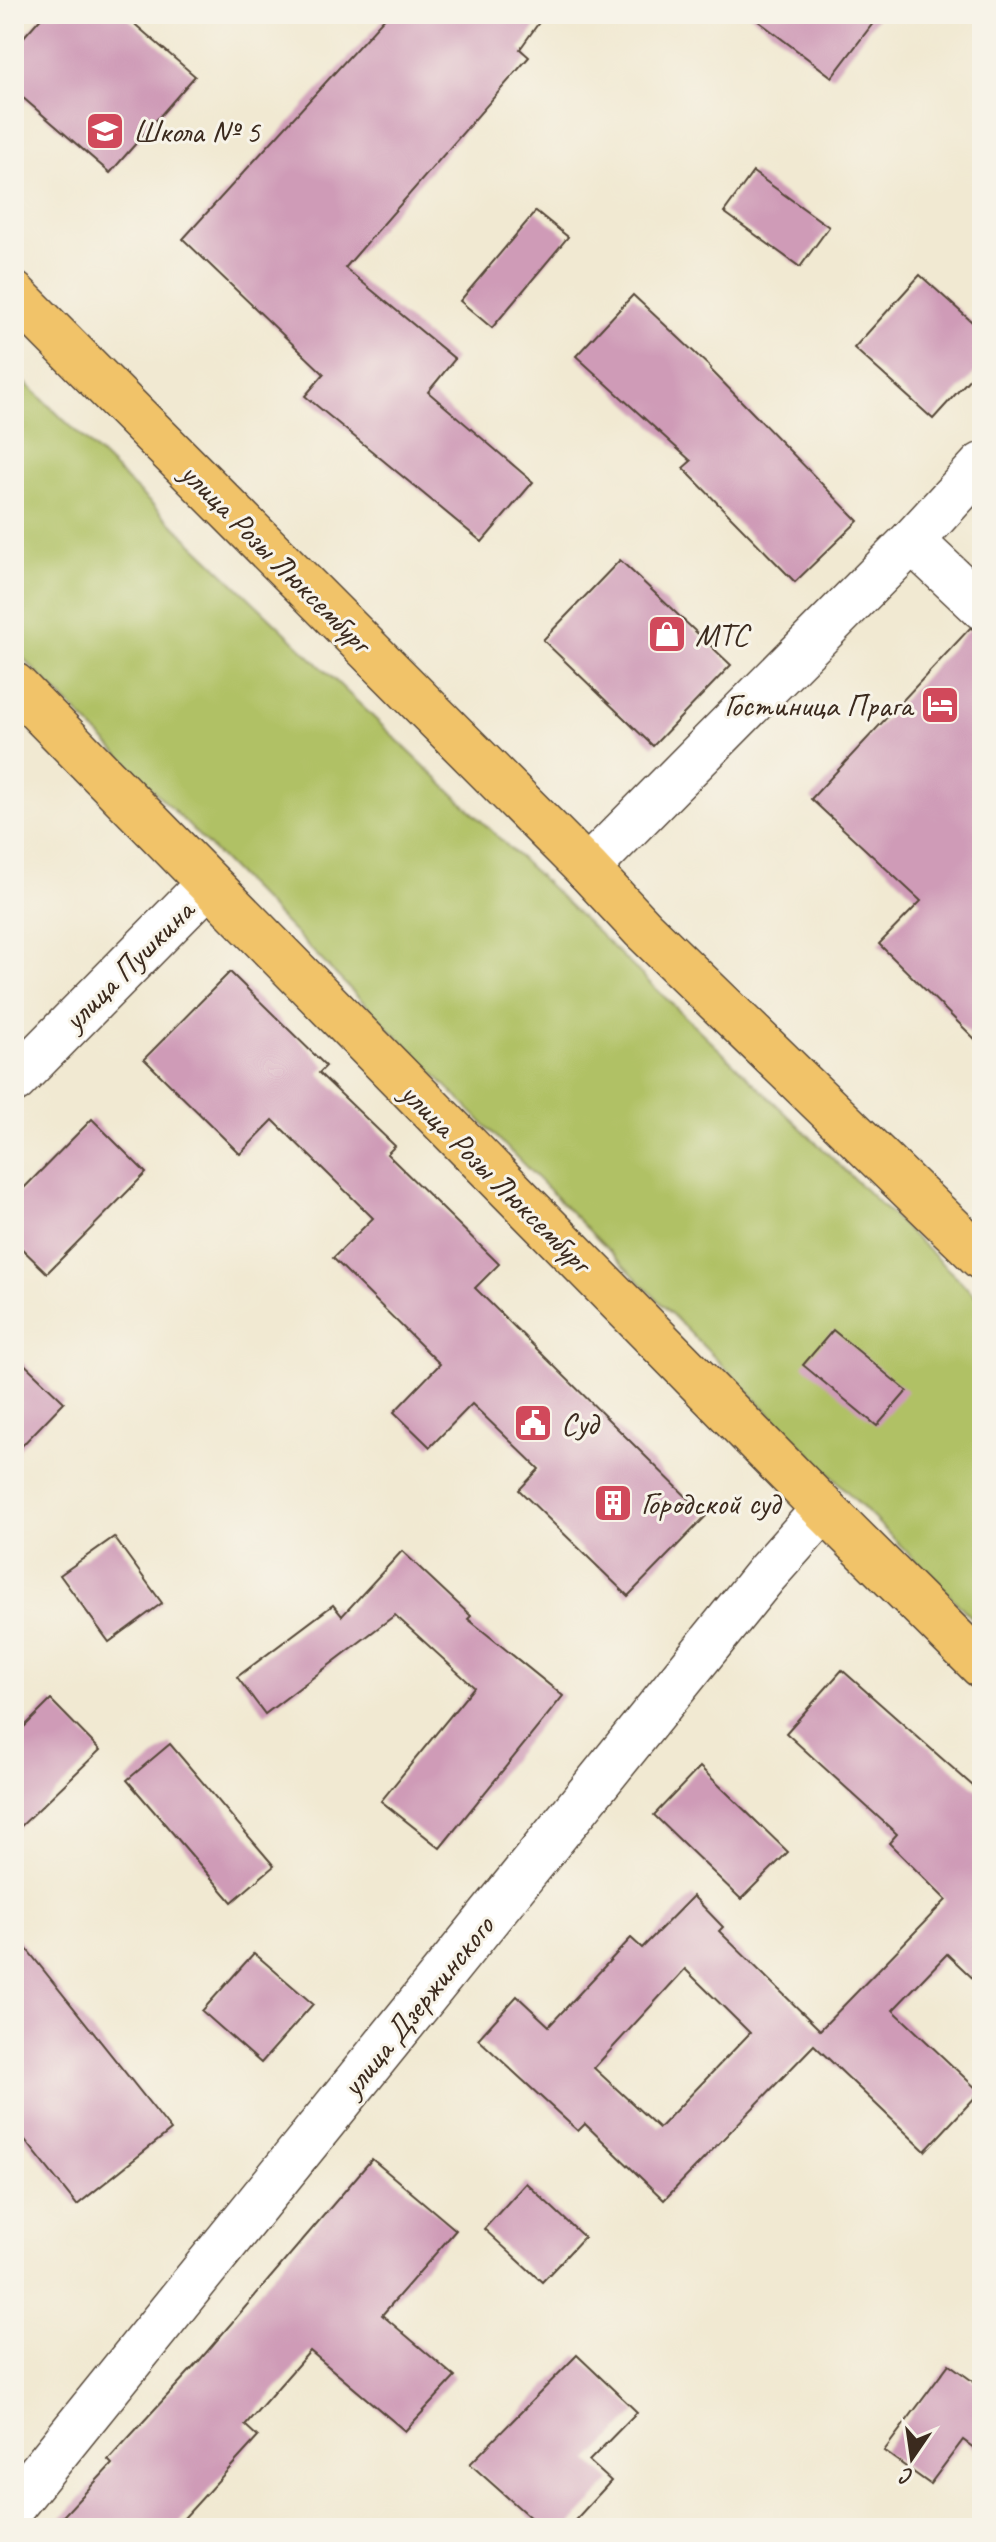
<svg xmlns="http://www.w3.org/2000/svg" width="996" height="2542" font-family="Caveat,sans-serif">
  <style>
    .green { fill: #b0c165; stroke: #767642; stroke-width: 2 }
    .building { fill: #cf9bb7; fill-rule: evenodd }
    .lines { fill: none; stroke-linecap: round; stroke-linejoin: round }
    .minor-casing { stroke: #564739; stroke-width: 47 }
    .major-casing { stroke: #564739; stroke-width: 47 }
    .minor { stroke: #fff; stroke-width: 44 }
    .major { stroke: #f1c369; stroke-width: 44 }
    .labels { text-anchor: middle; stroke-width: 6; stroke-linejoin: round; paint-order: stroke }
    .poi-label { font-size: 32px; fill: #3b2a1e; stroke: #f7f3e8; text-anchor: start }
    .street-label { font-size: 32px; fill: #3b2a1e; stroke: #f7f3e8 }
  </style>
  <rect width="100%" height="100%" fill="#f7f3e8"/>
  <filter id="ink" filterUnits="userSpaceOnUse"><feTurbulence type="fractalNoise" baseFrequency=".0125" numOctaves="2"/><feDisplacementMap in="SourceGraphic" scale="16" xChannelSelector="R" yChannelSelector="G"/><feConvolveMatrix kernelMatrix="1 2 1 2 8 2 1 2 1" color-interpolation-filters="sRGB"/></filter>
  <filter id="wash" filterUnits="userSpaceOnUse"><feTurbulence type="fractalNoise" baseFrequency=".006" numOctaves="4" result="noise"/><feDisplacementMap in="SourceGraphic" scale="32" xChannelSelector="R" yChannelSelector="G"/><feGaussianBlur stdDeviation="1.8" result="paint"/><feColorMatrix in="noise" values="0 0 0 0 0 0 0 0 0 0 0 0 0 0 0 0 0 1.4 0 .05"/><feComposite in="paint" operator="in"/></filter>
  <g filter="url(#wash)">
    <rect width="100%" height="100%" fill="#f1e9d2"/>
    <path class="green" d="M14 372 982 1302V1628L14 649Z"/>
    <g id="blocks">
      <g class="building">
        <path d="M44 14H123L195 76 110 173 14 90V48Z"/>
        <path d="M388 14H545L520 49 529 57 345 268 455 359 428 392 533 482 482 542 305 396 324 374 183 239Z"/>
        <path d="M749 14H880L832 77Z"/>
        <path d="M753 172 829 227 800 267 724 212Z"/>
        <path d="M536 211 568 237 492 328 460 301Z"/>
        <path d="M920 275 982 331V365L933 419 854 348Z"/>
        <path d="M633 295 711 368 710 369 858 521 795 582 683 468 691 461 576 356Z"/>
        <path d="M620 560 731 665 653 746 543 640Z"/>
        <path d="M970 628 982 631V1046L879 944 921 901 811 799Z"/>
        <path d="M230 972 326 1066 319 1073 395 1146 387 1154 499 1264 475 1288 706 1516 628 1596 519 1490 539 1469 472 1404 430 1447 394 1412 440 1364 333 1258 373 1218 273 1120 240 1154 144 1059Z"/>
        <path d="M92 1119 146 1173 47 1273 14 1241V1198Z"/>
        <path d="M833 1330 907 1391 877 1426 803 1365Z"/>
        <path d="M14 1354 64 1402 14 1454Z"/>
        <path d="M114 1537 162 1603 109 1642 60 1575Z"/>
        <path d="M402 1551 471 1616 468 1619 563 1696 440 1848 381 1801 474 1687 395 1615 265 1714 237 1677 333 1605 342 1616Z"/>
        <path d="M842 1670 982 1794V1987L947 1954 893 2010 980 2092 925 2151 814 2045 664 2200 585 2124 578 2131 478 2039 517 1996 549 2026 631 1938 642 1948 693 1896 723 1927 719 1931 820 2030 946 1900 889 1843 897 1834 786 1733ZM685 1969 750 2033 659 2128 594 2068Z"/>
        <path d="M51 1700 100 1750 14 1833V1737Z"/>
        <path d="M170 1744 274 1866 232 1902 127 1780Z"/>
        <path d="M700 1767 788 1852 741 1899 654 1815Z"/>
        <path d="M14 1933 171 2130 77 2205 14 2126Z"/>
        <path d="M254 1953 313 2004 261 2063 202 2011Z"/>
        <path d="M372 2159 456 2230 382 2315 455 2377 405 2431 310 2351 245 2425 258 2437 175 2528H52L112 2464 108 2460 199 2361Z"/>
        <path d="M526 2183 584 2237 542 2282 484 2229Z"/>
        <path d="M577 2355 637 2412 589 2461 611 2481 568 2528H542L470 2464Z"/>
        <path d="M949 2364 982 2388V2454L963 2440 930 2484 884 2451Z"/>
      </g>
    </g>
  </g>
  <g filter="url(#ink)">
    <use href="#blocks" fill-opacity="0" stroke="#564739" stroke-width="2"/>
    <g class="lines">
      <defs>
        <g id="minor">
          <path d="M912 541 982 607"/>
          <path d="M587 869 912 541 982 465"/>
          <path d="M14 1081 208 884"/>
          <path d="M14 2505 767 1573 824 1509"/>
        </g>
        <g id="major">
          <path d="M14 294 587 869 643 929 982 1258"/>
          <path d="M14 685 824 1509 982 1666"/>
        </g>
      </defs>
      <use href="#minor" class="minor-casing"/>
      <use href="#major" class="major-casing"/>
      <use href="#minor" class="minor"/>
      <use href="#major" class="major"/>
    </g>
  </g>
  <defs>
    <symbol id="school-square" viewBox="-11 -11 22 22"><rect x="-9" y="-9" width="18" height="18" rx="4" fill="#d1495b" stroke="#f7f3e8"/><path d="M0-5L7-2L0 1L-7-2ZM-4 1L0 2.5L4 1V4Q0 6-4 4Z" fill="#fff"/></symbol>
    <symbol id="shop-square" viewBox="-11 -11 22 22"><rect x="-9" y="-9" width="18" height="18" rx="4" fill="#d1495b" stroke="#f7f3e8"/><path d="M-5-2.5h2.3a2.7 3.5 0 0 1 5.4 0H5L5.5 6h-11ZM-1.5-2.5h3a1.5 2.3 0 0 0-3 0Z" fill="#fff"/></symbol>
    <symbol id="hotel-square" viewBox="-11 -11 22 22"><rect x="-9" y="-9" width="18" height="18" rx="4" fill="#d1495b" stroke="#f7f3e8"/><path d="M-6-4.5h1.5V1H6V5H4.5V3h-9V5H-6ZM-4 0a1.8 1.8 0 1 1 3.6 0ZM.5 0V-2.5h3Q6-2.5 6 0Z" fill="#fff"/></symbol>
    <symbol id="civic-square" viewBox="-11 -11 22 22"><rect x="-9" y="-9" width="18" height="18" rx="4" fill="#d1495b" stroke="#f7f3e8"/><path d="M-.6-6.5H3V-4.5H.6V-3L4-1V1h2V6H-6V1h2V-1L-.6-3ZM-1.2 2.5V6h2.4V2.5Z" fill="#fff"/></symbol>
    <symbol id="building-square" viewBox="-11 -11 22 22"><rect x="-9" y="-9" width="18" height="18" rx="4" fill="#d1495b" stroke="#f7f3e8"/><path d="M-4-6H4V6H1V3H-1V6H-4ZM-2.5-4.3h1.7v1.8h-1.7ZM.8-4.3h1.7v1.8H.8ZM-2.5-1h1.7V.8h-1.7ZM.8-1h1.7V.8H.8Z" fill="#fff"/></symbol>
  </defs>
  <g fill-rule="evenodd">
    <use href="#school-square" x="83" y="109" width="44" height="44"/>
    <use href="#shop-square" x="645" y="612" width="44" height="44"/>
    <use href="#hotel-square" x="918" y="683" width="44" height="44"/>
    <use href="#civic-square" x="511" y="1401" width="44" height="44"/>
    <use href="#building-square" x="591" y="1481" width="44" height="44"/>
  </g>
  <g class="labels">
    <g class="poi-label">
      <text x="133" y="142">Школа № 5</text>
      <text x="695" y="645">МТС</text>
      <text x="912" y="716" text-anchor="end">Гостиница Прага</text>
      <text x="561" y="1434">Суд</text>
      <text x="641" y="1514">Городской суд</text>
    </g>
    <g class="street-label">
      <text transform="translate(276 557) rotate(45)" y="11">улица Розы Люксембург</text>
      <text transform="translate(128 965) rotate(-45)" y="11">улица Пушкина</text>
      <text transform="translate(496 1177) rotate(45)" y="11">улица Розы Люксембург</text>
      <text transform="translate(417 2006) rotate(-51)" y="11">улица Дзержинского</text>
    </g>
  </g>
  <rect width="996" height="2542" fill="none" stroke="#f7f3e8" stroke-width="48"/>
  <g transform="translate(912 2458) rotate(193)" stroke="#f7f3e8" stroke-width="6" paint-order="stroke">
  <path d="M0-6L14 30L0 20L-14 30Z" fill="#3b2a1e"/>
  <text y="-12" font-size="22" font-weight="bold" text-anchor="middle" fill="#3b2a1e">С</text>
  </g>
</svg>
